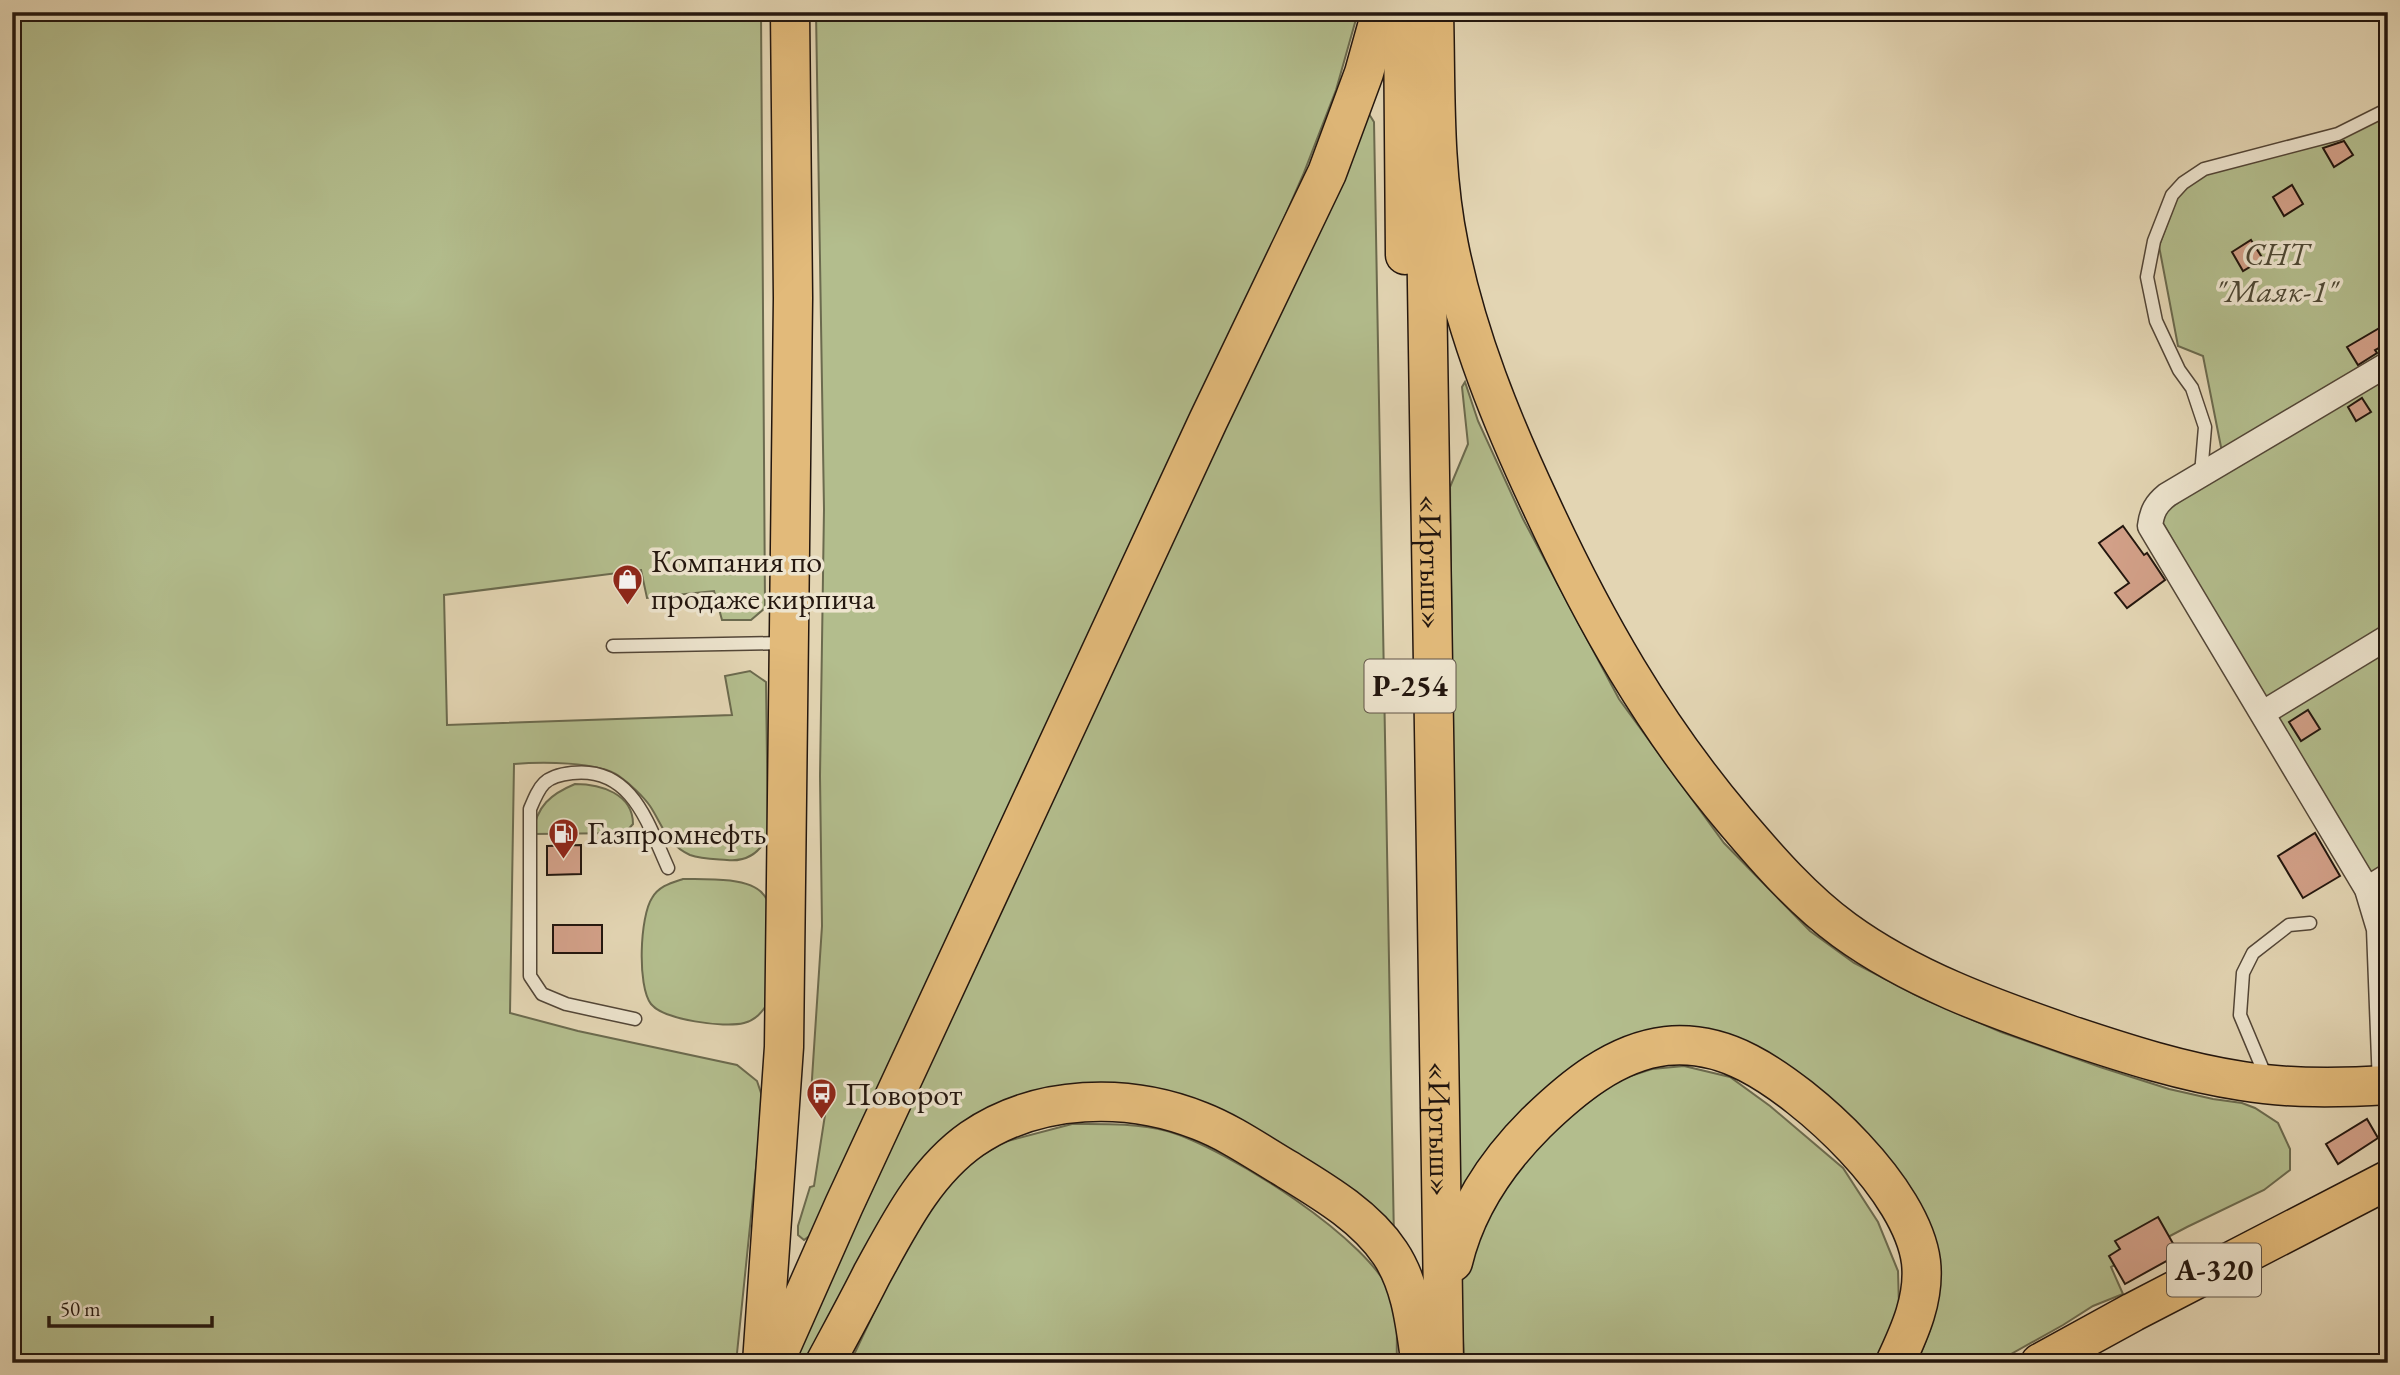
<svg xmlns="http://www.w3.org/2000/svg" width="2400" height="1375" font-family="'EB Garamond',serif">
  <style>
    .green { fill: #b3bd8d; stroke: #6b6a4e; stroke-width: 2 }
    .building { fill: #d2a088; stroke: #23160e; stroke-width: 2 }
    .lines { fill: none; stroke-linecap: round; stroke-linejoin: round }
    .lane-casing { stroke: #534637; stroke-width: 15 }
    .street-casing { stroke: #534637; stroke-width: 27 }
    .primary-casing { stroke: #23160e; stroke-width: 41 }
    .highway-casing { stroke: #23160e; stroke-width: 41 }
    .lane { stroke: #ede4ce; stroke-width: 12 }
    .street { stroke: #ede4ce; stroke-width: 24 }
    .primary { stroke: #e2ba7a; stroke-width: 38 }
    .highway { stroke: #e2ba7a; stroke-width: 38 }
    .labels { text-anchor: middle; stroke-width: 7; stroke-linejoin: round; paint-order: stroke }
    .shield { fill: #ede4ce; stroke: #605448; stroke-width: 2 }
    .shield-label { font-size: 30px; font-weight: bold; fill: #23160e }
    .park-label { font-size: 32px; font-style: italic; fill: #4e4834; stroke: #ede4ce }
    .poi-label { font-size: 32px; fill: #23160e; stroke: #ede4ce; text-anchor: start }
    .street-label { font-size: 32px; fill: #23160e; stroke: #ede4ce }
  </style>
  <rect width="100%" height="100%" fill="#e3d5b3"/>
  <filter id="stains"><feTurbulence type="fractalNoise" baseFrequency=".00286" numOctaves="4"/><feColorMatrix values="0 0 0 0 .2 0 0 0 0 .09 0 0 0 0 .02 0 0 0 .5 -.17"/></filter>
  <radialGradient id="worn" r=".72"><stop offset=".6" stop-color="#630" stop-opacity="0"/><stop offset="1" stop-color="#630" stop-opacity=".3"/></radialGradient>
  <g class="green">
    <path d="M12 12H761L765 608 751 620H722L714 591 647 598 641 570 444 595 447 725 732 715 725 676 750 671 766 682 768 835C760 853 747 862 727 860 714 859 701 859 690 855 667 845 662 824 650 806 643 796 629 783 619 776 599 761 539 762 514 764L510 1013 578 1031 737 1065 757 1081 763 1099 736 1363H12Z"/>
    <path d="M816 12H1358L1336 90 1303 175 1268 255 812 1234 804 1240 798 1235V1226L810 1187 814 1186 825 1115 816 1110 811 1094 822 926 820 776 824 509Z"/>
    <path d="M1369 114 1374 122 1394 1240 1199 1107 971 1126 812 1357 803 1362 795 1357 1365 118Z"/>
    <path d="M2388 114V908L2264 700 2159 516 2231 466 2222 452 2203 356 2178 346 2159 246 2184 179Z"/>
    <path d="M1465 382 1478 421 1523 519 1619 699 1724 843 1810 931 1854 963 1922 998 2001 1032 2100 1067 2169 1089 2213 1099 2242 1103 2255 1108 2278 1123 2290 1149V1170L2264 1190 2187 1227 2111 1267 2123 1294 2093 1306 2063 1325 1995 1363H1917L1930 1330 1937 1281 1858 1138 1670 1031 1463 1187 1458 1188 1450 487 1468 444 1462 387Z"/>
    <path d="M575 784C601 784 633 794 633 824L625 833 533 834C536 806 551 794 575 784Z"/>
    <path d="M683 879C705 879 749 877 763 894 767 898 769 904 771 909L768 1003C762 1012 756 1020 744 1023 724 1028 664 1020 651 1004 637 986 640 916 652 898 659 886 671 883 683 879Z"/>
    <path d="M1684 1066 1730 1077 1770 1106 1843 1168 1878 1222 1898 1271 1899 1307 1887 1342 1875 1363H1464L1460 1274 1511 1173 1573 1114 1618 1080 1652 1069Z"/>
    <path d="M1072 1124C1104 1124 1136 1123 1167 1131 1224 1147 1375 1241 1393 1299 1399 1318 1396 1343 1397 1363H850L886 1287 932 1201 970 1163 1004 1142Z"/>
  </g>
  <g class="building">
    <path d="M2344 141 2353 155 2334 167 2323 148Z"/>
    <path d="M2292 185 2303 204 2284 216 2273 197Z"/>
    <path d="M2251 240 2263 259 2243 271 2232 252Z"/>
    <path d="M2388 323V343L2375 350 2377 353 2358 365 2347 347Z"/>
    <path d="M2362 398 2371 412 2356 421 2348 407Z"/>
    <path d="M2123 526 2144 555 2147 553 2165 580 2127 608 2115 593 2129 583 2099 543Z"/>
    <path d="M2308 710 2320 729 2301 741 2289 722Z"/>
    <path d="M2315 833 2340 876 2303 898 2278 856Z"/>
    <path d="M581 845V874L547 875V846Z"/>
    <rect x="553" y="925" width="49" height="28"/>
    <path d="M2367 1119 2378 1138 2338 1164 2326 1144Z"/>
    <path d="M2158 1217 2179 1254 2125 1284 2109 1256 2120 1249 2115 1241Z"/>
  </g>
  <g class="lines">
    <defs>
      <g id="lane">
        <path d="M2201 474 2205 427 2192 388 2179 370 2156 321 2147 277 2154 241 2172 195 2183 183 2204 169 2338 134 2388 109"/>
        <path d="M613 646 784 643"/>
        <path d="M635 1019 566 1004 542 994 530 976V809C540 785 544 776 572 773 632 766 648 824 668 868"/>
        <path d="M2266 1077 2240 1015 2243 973 2253 953 2289 925 2310 923"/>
      </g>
      <g id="street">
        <path d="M2263 713 2388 637"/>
        <path d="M2367 889 2388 876"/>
        <path d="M2385 1085 2379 929 2367 889 2150 526C2152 511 2156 504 2167 495L2388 364"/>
      </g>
      <g id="primary">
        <path d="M762 1363 784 1047 793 298 790 12"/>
        <path d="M774 1363 844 1205 1208 421 1327 173 1364 73 1381 12"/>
        <path d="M825 1363C841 1333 857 1304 872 1274 899 1225 925 1172 972 1139 1038 1094 1128 1092 1200 1121 1231 1133 1259 1153 1288 1170 1324 1192 1366 1217 1390 1253 1411 1284 1415 1323 1420 1359"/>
      </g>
      <g id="highway">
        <path d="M1403 12 1405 255"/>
        <path d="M1434 12C1436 90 1433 169 1449 246 1467 336 1502 422 1541 505 1594 620 1653 724 1735 821 1768 860 1803 900 1844 930 1911 979 1992 1008 2070 1035 2127 1054 2183 1072 2242 1081 2290 1089 2339 1088 2388 1085"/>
        <path id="s1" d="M1426 221 1444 1363"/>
        <path d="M1453 1262C1466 1207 1497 1162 1536 1123 1572 1088 1615 1052 1666 1046 1695 1043 1723 1050 1748 1063 1810 1095 1912 1190 1921 1262 1925 1298 1910 1331 1895 1363"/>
        <path d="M2040 1363 2133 1312 2388 1180"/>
      </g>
    </defs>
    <use href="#lane" class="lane-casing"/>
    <use href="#street" class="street-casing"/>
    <use href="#primary" class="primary-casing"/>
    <use href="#highway" class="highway-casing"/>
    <use href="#lane" class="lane"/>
    <use href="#street" class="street"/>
    <use href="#primary" class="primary"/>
    <use href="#highway" class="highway"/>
  </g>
  <defs>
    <symbol id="shop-pin" viewBox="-11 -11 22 30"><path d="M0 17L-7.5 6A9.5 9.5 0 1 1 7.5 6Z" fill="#8f2418" stroke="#ede4ce"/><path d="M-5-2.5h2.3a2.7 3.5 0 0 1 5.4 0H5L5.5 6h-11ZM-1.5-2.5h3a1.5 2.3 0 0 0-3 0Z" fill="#fff"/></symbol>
    <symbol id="fuel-pin" viewBox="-11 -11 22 30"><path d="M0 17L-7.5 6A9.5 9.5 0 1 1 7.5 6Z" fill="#8f2418" stroke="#ede4ce"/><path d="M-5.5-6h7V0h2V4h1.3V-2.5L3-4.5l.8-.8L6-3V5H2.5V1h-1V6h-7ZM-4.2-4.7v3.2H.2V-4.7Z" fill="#fff"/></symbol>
    <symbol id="bus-pin" viewBox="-11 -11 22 30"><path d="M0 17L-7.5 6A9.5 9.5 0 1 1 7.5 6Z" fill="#8f2418" stroke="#ede4ce"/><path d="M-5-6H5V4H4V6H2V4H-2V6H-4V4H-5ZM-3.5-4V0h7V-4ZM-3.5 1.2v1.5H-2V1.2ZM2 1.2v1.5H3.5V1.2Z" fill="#fff"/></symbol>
  </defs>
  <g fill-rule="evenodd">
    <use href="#shop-pin" x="610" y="562" width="35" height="47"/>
    <use href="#fuel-pin" x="546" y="816" width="35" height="47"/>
    <use href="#bus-pin" x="804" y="1076" width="35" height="47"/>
  </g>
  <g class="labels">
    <g class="shield">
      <rect x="1364.5" y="659.5" width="91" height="53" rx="5"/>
      <rect x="2167" y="1243.5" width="94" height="53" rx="5"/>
    </g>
    <g class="shield-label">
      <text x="1410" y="696">Р-254</text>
      <text x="2214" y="1280">А-320</text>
    </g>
    <g class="park-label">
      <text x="2276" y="265">СНТ<tspan x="2276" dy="37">"Маяк-1"</tspan></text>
    </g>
    <g class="poi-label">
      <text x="651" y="572">Компания по<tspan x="651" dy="37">продаже кирпича</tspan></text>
      <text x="587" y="844">Газпромнефть</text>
      <text x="845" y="1105">Поворот</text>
    </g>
    <g class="street-label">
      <text dy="11" stroke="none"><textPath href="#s1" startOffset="341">«Иртыш»</textPath></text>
      <text dy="11" stroke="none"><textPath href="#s1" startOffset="908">«Иртыш»</textPath></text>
    </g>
  </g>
  <rect width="2400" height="1375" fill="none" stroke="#e3d5b3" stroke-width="42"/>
  <rect x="14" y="14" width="2372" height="1347" fill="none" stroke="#23160e" stroke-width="3.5"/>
  <rect x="21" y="21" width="2358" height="1333" fill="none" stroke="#23160e" stroke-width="2"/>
  <path d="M49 1316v10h163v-10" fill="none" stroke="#23160e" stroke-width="3.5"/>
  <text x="60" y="1316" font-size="21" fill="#23160e" stroke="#ede4ce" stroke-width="5" paint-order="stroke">50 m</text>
  <rect width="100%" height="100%" filter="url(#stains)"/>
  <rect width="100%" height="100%" fill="url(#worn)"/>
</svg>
